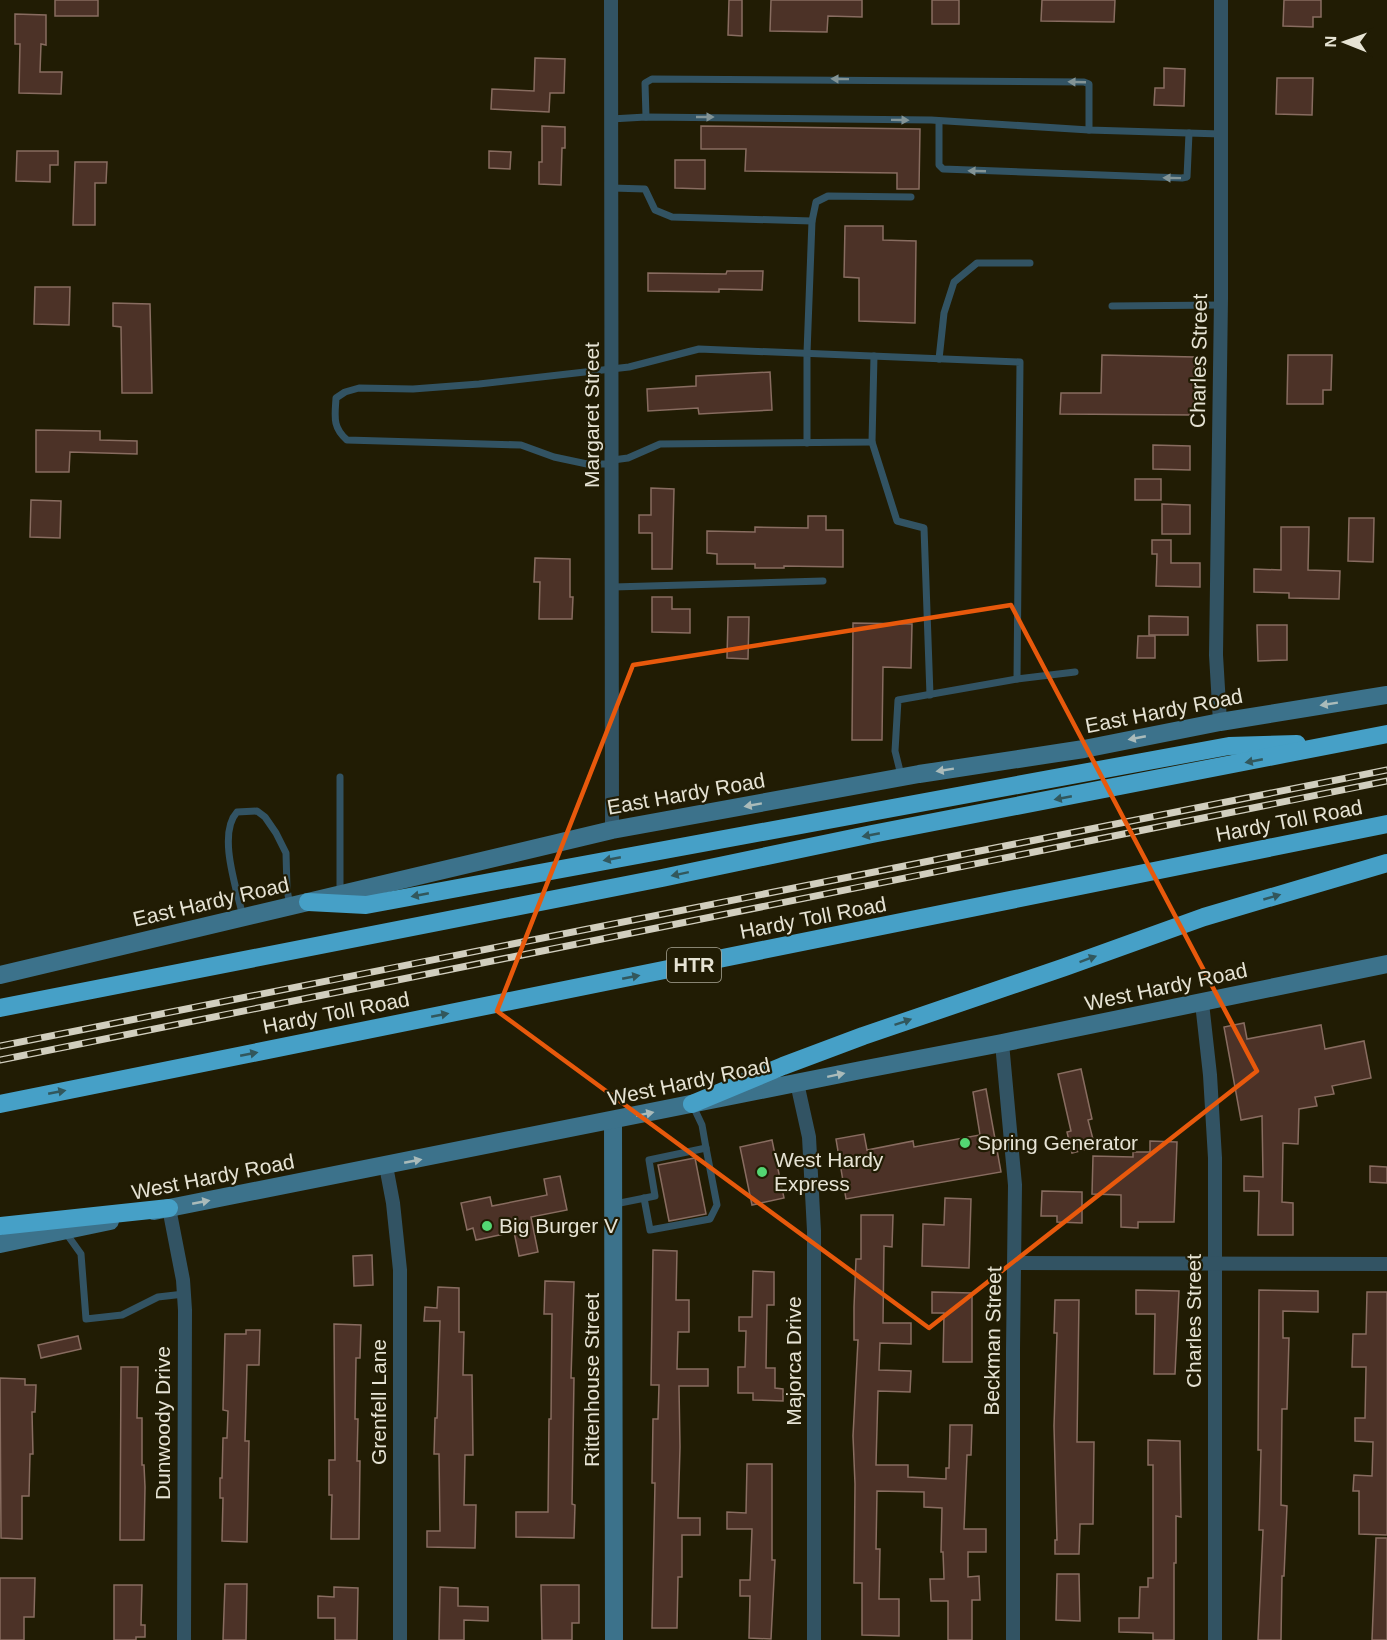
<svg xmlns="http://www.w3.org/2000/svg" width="1387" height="1640" font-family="Arial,sans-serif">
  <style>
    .building { fill: #4c3227; stroke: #886c60; stroke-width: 1.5 }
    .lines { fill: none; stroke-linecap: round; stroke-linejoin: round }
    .lane { stroke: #325363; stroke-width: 7 }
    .street { stroke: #325363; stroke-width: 14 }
    .secondary { stroke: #3c728b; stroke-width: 18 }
    .highway { stroke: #46a0c7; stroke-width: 18 }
    .rail-casing { stroke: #d1cebe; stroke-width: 7 }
    .rail { stroke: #211c04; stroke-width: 4.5; stroke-dasharray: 14; stroke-linecap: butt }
    .oneway { fill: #839496 }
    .oneway2 { fill: #aabbba }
    .oneway3 { fill: #32575c }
    .marked { fill: none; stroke: #e8590c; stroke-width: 4.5; stroke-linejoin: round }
    .poi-dot { fill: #53d672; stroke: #211c04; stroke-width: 2 }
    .labels { text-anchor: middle; stroke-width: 4.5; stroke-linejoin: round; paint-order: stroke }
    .shield { fill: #211c04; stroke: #aba796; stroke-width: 1.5 }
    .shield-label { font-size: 20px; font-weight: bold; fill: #e6e3d4 }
    .street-label { font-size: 21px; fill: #e6e3d4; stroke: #211c04 }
    .poi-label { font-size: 21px; fill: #e6e3d4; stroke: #211c04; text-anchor: start }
  </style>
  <rect width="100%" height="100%" fill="#211c04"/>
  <g class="building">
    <rect x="55" y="0" width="43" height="16"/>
    <path d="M729 0H742V36L728 35Z"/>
    <path d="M771 0H862V17L828 16 827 32 770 31Z"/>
    <rect x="932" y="0" width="27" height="24"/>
    <path d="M1042 0H1115L1114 22 1041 21Z"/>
    <path d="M1284 0H1321V17H1313V27L1283 26Z"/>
    <path d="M15 14 46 15V45L41 44 40 72H62L61 94 19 93 20 44H15Z"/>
    <path d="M535 58 565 59 564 93H550L549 112 491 109 492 89 534 91Z"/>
    <path d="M1164 68 1185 69 1184 106 1154 105 1155 88H1164Z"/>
    <path d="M1277 78H1313L1312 115 1276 114Z"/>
    <path d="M542 126 565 127V148H562L561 185 539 184V162H542Z"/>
    <path d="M701 126 920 129 919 189H897V173L745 171 746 149H701Z"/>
    <path d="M17 151H58V165H50V182L16 181Z"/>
    <path d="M489 151 511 152 510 169 489 168Z"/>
    <path d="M675 160H705V189L675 188Z"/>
    <path d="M75 162H107L106 183H95V225H73Z"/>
    <path d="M845 226H883V240L916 241 915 323 859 321V278L844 277Z"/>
    <path d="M727 271H763L762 290 719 289V292L648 291V273L726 274Z"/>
    <path d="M35 287H70L69 325 34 324Z"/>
    <path d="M113 303 150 304 152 393H122L121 327 113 326Z"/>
    <path d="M1102 355 1195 357 1194 415 1060 414 1061 393H1101Z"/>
    <path d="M1288 355H1332L1331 390H1323V404H1287Z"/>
    <path d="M770 372 772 410 699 414 698 408 648 411 647 389 696 386V376Z"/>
    <path d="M36 430 100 431V440L137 441V454L70 452 69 472H36Z"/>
    <path d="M1153 445 1190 446V470L1153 469Z"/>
    <rect x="1135" y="479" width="26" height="21"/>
    <path d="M651 488 674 489 672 569H652V533H639V515H651Z"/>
    <path d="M31 500 61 501 60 538 30 537Z"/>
    <path d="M1162 504 1190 505V534H1162Z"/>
    <path d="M808 516H826V530H843V567L784 566V568H755V564H717V554L707 553V531L755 532V527L808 528Z"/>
    <path d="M1349 518H1374L1373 562 1348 561Z"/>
    <path d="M1281 527H1309L1308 570 1340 571 1339 599 1289 598V593L1254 592V569L1281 570Z"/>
    <path d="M1152 540H1171V563H1200V587L1156 586 1157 554H1152Z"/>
    <path d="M535 558 570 559V597H573L572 619H539L540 582H534Z"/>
    <path d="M652 597H672V609H690V633L652 632Z"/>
    <path d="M1149 616 1188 617V635H1149Z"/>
    <path d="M728 617H749L748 659 727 658Z"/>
    <path d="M853 623 912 624 911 668 883 667 882 740H852Z"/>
    <path d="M1257 625H1287V660L1258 661Z"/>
    <path d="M1138 636H1155V658H1137Z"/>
    <path d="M1244 1023 1247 1039 1321 1025 1325 1049 1364 1041 1371 1078 1332 1086 1334 1094 1315 1097 1317 1106 1299 1109 1298 1144 1283 1143 1282 1202 1293 1203V1235H1258L1259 1191H1244V1176L1263 1177 1262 1116 1241 1120 1224 1027Z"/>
    <path d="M1081 1069 1092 1119 1088 1120 1095 1147 1072 1153 1067 1132 1071 1131 1058 1074Z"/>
    <path d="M986 1089 1001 1172 846 1199 836 1139 864 1134 867 1150 913 1141 914 1147 980 1135 973 1092Z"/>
    <path d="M772 1140 784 1198 752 1205 740 1147Z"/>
    <path d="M1150 1141 1177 1142 1174 1222H1138V1228L1121 1227V1195L1092 1194 1093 1156 1133 1157V1152H1150Z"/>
    <path d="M695 1158 706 1214 669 1221 658 1165Z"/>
    <path d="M1370 1166 1387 1167V1183L1370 1182Z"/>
    <path d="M560 1176 567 1210 531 1217 538 1252 519 1256 514 1232 476 1240 473 1228 467 1230 461 1203 490 1197 492 1206 547 1195 544 1179Z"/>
    <path d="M1042 1191 1082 1192V1223L1057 1222V1216H1041Z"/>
    <path d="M945 1198 971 1199 969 1268 922 1266 923 1224 944 1225Z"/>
    <path d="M861 1215H893L892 1247 884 1246 883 1323H911V1344L880 1343 879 1370 911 1371 910 1392 878 1391 876 1465H908V1477L946 1479V1468H949L950 1425H972L971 1455H967L964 1529H986V1552H968V1577L979 1576 980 1600H972V1640H948V1601H931L930 1579H944L943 1552H941L942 1508 924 1507V1492L877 1491 876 1549H880L879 1599H899V1636L862 1635V1583H854L855 1484 853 1436 858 1340H854V1307L856 1259H861Z"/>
    <path d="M653 1250 677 1251 676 1300H689V1332H678L677 1369H708V1386H679L680 1447 678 1518H700V1535H682V1577H678L677 1628H652L655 1483H652L653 1419H658L659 1385H651Z"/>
    <path d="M372 1255 373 1285 354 1286 353 1256Z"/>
    <path d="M753 1271 774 1272V1305H767L766 1368H775V1388L783 1389V1401L753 1400V1393H738V1367H745L746 1331H739V1317H752Z"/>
    <path d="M545 1281 574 1282 571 1378H574L572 1504 575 1505 574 1538 516 1537V1512H548L549 1419H551L552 1314H544Z"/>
    <path d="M438 1287 459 1288V1332H464L463 1375H472L473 1455H465L464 1505H476L475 1548 427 1547V1531H440L439 1454H434L435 1418H437L440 1321H424L425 1307 437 1308Z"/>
    <path d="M1136 1290 1179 1291 1175 1374H1154L1155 1314H1136Z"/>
    <path d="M1259 1290 1318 1291V1312L1283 1311V1338H1289L1287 1409H1282L1281 1505 1287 1506 1284 1576H1282L1281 1640H1258L1263 1530H1259L1261 1450H1258Z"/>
    <path d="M932 1292 972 1293V1362H943L944 1313H932Z"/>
    <path d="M1367 1292H1387V1535L1359 1534V1491H1353L1354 1475 1372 1476 1373 1442 1355 1441V1418H1365L1366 1367H1352L1353 1334H1366Z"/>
    <path d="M1055 1300H1079L1077 1442H1094L1093 1524H1080L1079 1554H1055V1540H1057L1054 1426 1057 1333H1054Z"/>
    <path d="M334 1324 361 1325 360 1358H356L355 1419H358L357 1461H360L359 1539H331L332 1495H329V1460H335Z"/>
    <path d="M246 1330H260L259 1365H247L245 1441H249L247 1542 222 1541 223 1498H220V1478H222L223 1438H227L228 1411 223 1410 225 1334H246Z"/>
    <path d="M78 1336 81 1349 41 1358 38 1345Z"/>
    <path d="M121 1367H138L137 1418H142V1465H144L145 1487 144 1540H120Z"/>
    <path d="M0 1378 25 1379V1385H36L35 1412H32L33 1454H30L29 1496H22V1539L1 1538Z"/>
    <path d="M1148 1440 1180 1441 1181 1517 1176 1516V1563H1174V1640H1153V1633L1119 1632V1618H1139L1140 1587H1148V1578H1153V1465H1148Z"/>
    <path d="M747 1464H772V1560H775L771 1639 749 1638 750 1596H740V1580H750L752 1529H727V1512L746 1513Z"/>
    <path d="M1376 1538H1387V1640H1372Z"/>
    <path d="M1057 1574H1079L1080 1621 1056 1620Z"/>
    <path d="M0 1578H35L34 1617H24V1640H0Z"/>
    <path d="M225 1584H247L246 1640H223Z"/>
    <path d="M114 1585H142L141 1625H145V1637H136V1640H114Z"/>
    <path d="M541 1585H579V1623H572V1640H542Z"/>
    <path d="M334 1587 358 1588 357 1640H335V1618H318V1596L334 1597Z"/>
    <path d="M440 1587 458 1588V1606L488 1607V1621L464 1620V1640H439Z"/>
  </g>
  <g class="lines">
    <g class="lane">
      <path d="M646 117 645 83 652 79 1084 82 1089 84V130"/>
      <path d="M611 119 646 117 931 120 1089 130 1221 134"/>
      <path d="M939 121V165L943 169 1182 178 1187 177 1189 133"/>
      <path d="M612 188 645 189 655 210 672 217 812 221"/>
      <path d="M1112 306 1221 305"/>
      <path d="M939 359 944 313 954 282 977 263H1030"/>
      <path d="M872 442 897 521 924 528 930 695"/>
      <path d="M807 443V353L812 221 816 202 828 196 911 197"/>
      <path d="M613 460 628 458 660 444 872 442 874 356"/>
      <path d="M613 464H587L554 457 521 445 347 440C332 427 335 416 336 398L345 392 359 388 413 389 479 384 629 367 699 349 1020 362 1017 679"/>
      <path d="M613 587 823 581"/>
      <path d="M901 775 895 751 898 700 1017 679 1075 672"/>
      <path d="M340 777V892"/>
      <path d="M243 917C237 890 217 834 237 812L257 811 265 817 276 833 286 853 287 889 290 906"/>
      <path d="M644 1198 650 1230 710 1219 717 1205 706 1148"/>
      <path d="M615 1204 655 1196 649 1160 706 1148 702 1125 693 1106"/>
      <path d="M66 1233 81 1254 86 1319 122 1315 158 1297 184 1294"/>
    </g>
    <g class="street">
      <path d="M611 0 612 830"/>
      <path d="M1220 722 1216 655 1221 299V0"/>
      <path d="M1202 1003 1210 1075 1215 1158V1640"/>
      <path d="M1002 1043 1015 1185 1013 1350V1640"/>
      <path d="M797 1083 809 1137 814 1231V1640"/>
      <path d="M386 1166 393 1203 400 1270V1640"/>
      <path d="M169 1208 183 1280 185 1310 184 1640"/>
      <path d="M1014 1263 1387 1264"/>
    </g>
    <g class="secondary">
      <path d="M0 975 612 830 919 774 1084 749 1220 722 1387 695"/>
      <path d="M613 1121 614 1640"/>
      <path d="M154 1211 861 1070 1002 1043 1387 964"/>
      <path d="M0 1244 110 1221"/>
    </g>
    <g class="highway">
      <path d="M308 902 366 905 1229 746 1297 744"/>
      <path d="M0 1008 662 878 872 834 1387 734"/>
      <path d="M0 1104 1387 824"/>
      <path d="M692 1104 783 1066 863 1036 1065 967 1204 917 1387 863"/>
      <path d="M0 1226 169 1208"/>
    </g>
    <defs>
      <g id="rail">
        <path d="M0 1046 1387 770"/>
        <path d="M0 1060 1387 781"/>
      </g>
    </defs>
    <use href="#rail" class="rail-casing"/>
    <use href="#rail" class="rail"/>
  </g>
  <defs><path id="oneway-solid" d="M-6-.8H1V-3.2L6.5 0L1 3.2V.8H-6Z" transform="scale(1.5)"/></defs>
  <g class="oneway">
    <use href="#oneway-solid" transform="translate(840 79) rotate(-179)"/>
    <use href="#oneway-solid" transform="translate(1077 82) rotate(-178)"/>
    <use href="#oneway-solid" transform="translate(705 117)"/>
    <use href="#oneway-solid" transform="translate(900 120) rotate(1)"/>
    <use href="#oneway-solid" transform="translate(977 171) rotate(-178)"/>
    <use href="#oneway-solid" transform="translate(1172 178) rotate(-179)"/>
  </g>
  <g class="oneway2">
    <use href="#oneway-solid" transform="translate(1329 704) rotate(171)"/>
    <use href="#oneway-solid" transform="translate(1137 738) rotate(169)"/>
    <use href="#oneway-solid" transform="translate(945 770) rotate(171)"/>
    <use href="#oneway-solid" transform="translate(753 805) rotate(170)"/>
    <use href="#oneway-solid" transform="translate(836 1075) rotate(-12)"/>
    <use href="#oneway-solid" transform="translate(645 1114) rotate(-12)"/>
    <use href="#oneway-solid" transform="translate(413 1161) rotate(-11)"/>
    <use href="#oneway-solid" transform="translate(201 1202) rotate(-11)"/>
  </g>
  <g class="oneway3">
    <use href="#oneway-solid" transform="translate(1254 761) rotate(169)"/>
    <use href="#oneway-solid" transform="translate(1063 798) rotate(169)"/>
    <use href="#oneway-solid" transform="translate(871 835) rotate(169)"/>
    <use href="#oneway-solid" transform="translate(612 859) rotate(169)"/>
    <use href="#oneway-solid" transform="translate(680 874) rotate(168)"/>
    <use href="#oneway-solid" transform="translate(420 895) rotate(169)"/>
    <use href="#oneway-solid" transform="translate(1272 897) rotate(-16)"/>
    <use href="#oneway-solid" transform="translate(1088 959) rotate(-20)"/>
    <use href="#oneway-solid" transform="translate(631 977) rotate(-11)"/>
    <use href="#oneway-solid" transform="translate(440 1015) rotate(-11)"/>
    <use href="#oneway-solid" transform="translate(903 1022) rotate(-19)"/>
    <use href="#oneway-solid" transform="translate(249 1054) rotate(-11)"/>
    <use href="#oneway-solid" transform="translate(57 1092) rotate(-11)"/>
  </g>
  <path class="marked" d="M1011 605 1257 1071 929 1328 497 1011 633 665Z"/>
  <g class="poi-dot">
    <circle cx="965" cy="1143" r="6"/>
    <circle cx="762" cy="1172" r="6"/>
    <circle cx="487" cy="1226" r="6"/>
  </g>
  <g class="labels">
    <rect class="shield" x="667" y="948" width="54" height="34" rx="4.5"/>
    <g class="shield-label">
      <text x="694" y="972">HTR</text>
    </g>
    <g class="street-label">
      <text transform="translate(1199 361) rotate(-89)" y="7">Charles Street</text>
      <text transform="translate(592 415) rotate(-90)" y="7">Margaret Street</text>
      <text transform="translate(1164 711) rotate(-11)" y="7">East Hardy Road</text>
      <text transform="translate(686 794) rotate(-10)" y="7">East Hardy Road</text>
      <text transform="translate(1289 821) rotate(-11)" y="7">Hardy Toll Road</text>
      <text transform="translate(211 902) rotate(-13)" y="7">East Hardy Road</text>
      <text transform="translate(813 918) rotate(-11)" y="7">Hardy Toll Road</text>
      <text transform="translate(1166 987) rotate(-12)" y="7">West Hardy Road</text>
      <text transform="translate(336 1013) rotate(-11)" y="7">Hardy Toll Road</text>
      <text transform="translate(689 1082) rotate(-12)" y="7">West Hardy Road</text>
      <text transform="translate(213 1177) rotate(-11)" y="7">West Hardy Road</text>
      <text transform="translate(1194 1321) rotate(-90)" y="7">Charles Street</text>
      <text transform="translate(993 1341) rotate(-89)" y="7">Beckman Street</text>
      <text transform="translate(794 1361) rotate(-90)" y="7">Majorca Drive</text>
      <text transform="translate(592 1380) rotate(-90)" y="7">Rittenhouse Street</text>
      <text transform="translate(379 1402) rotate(-90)" y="7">Grenfell Lane</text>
      <text transform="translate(163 1423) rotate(-90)" y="7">Dunwoody Drive</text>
    </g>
    <g class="poi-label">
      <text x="977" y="1150">Spring Generator</text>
      <text x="774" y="1167">West Hardy<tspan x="774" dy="24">Express</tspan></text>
      <text x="499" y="1233">Big Burger V</text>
    </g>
  </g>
  <g transform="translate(1345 42) rotate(271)" stroke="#211c04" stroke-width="4.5" paint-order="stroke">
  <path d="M0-4.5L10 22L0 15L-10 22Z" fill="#e6e3d4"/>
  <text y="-9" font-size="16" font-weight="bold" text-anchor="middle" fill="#e6e3d4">N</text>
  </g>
</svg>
